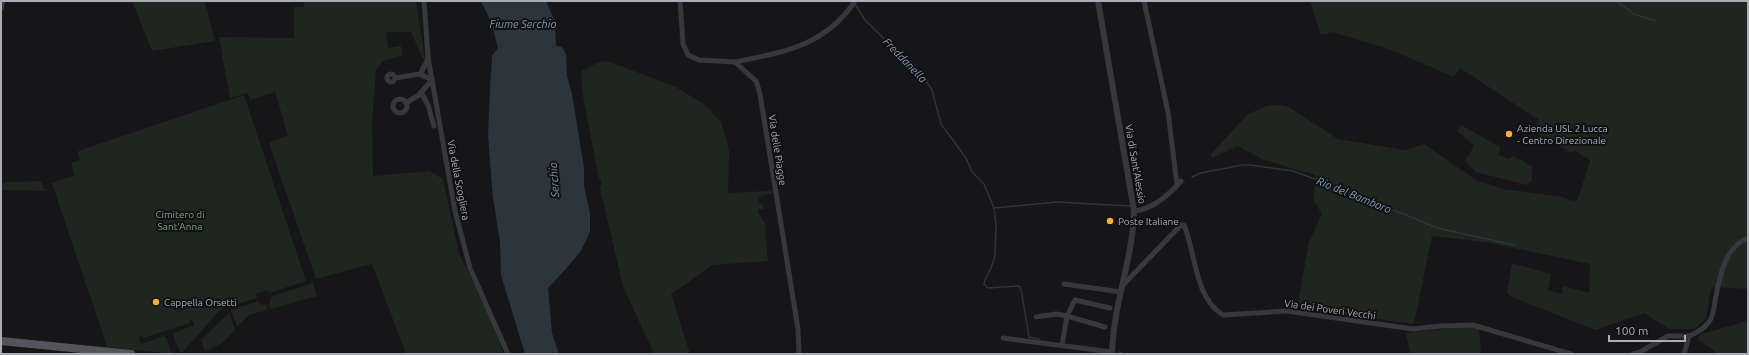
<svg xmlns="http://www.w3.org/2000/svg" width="1749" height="355" font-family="Ubuntu,sans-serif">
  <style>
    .green { fill: #1e261f }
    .water { fill: #2c353c }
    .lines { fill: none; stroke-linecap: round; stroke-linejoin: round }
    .stream { stroke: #2c353c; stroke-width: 1.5 }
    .minor { stroke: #37383d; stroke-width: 5 }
    .tertiary { stroke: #37383d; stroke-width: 6 }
    .primary { stroke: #53555c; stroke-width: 8 }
    .poi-dot { fill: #f2b134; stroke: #111113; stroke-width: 1.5 }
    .labels { text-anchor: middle; stroke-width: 4; stroke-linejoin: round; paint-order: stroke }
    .poi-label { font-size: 10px; fill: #a8adb8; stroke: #111113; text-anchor: start }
    .street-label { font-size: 10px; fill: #a8adb8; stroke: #111113 }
    .park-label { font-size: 10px; fill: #7fa381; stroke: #111113 }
    .water-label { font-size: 11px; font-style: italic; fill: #7f9bb3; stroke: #111113 }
  </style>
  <rect width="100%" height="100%" fill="#161618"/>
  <g class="green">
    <path d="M132 1H205L215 41 152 51Z"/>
    <path d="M304 1H416L425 59H423L411 32H386L388 48 401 46 403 55 383 61 376 70 372 122 373 176 429 171 443 179 459 254 487 310 504 354H406L372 264 316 279 269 143 288 135 275 92 250 100 248 93 230 98 219 37 294 38V7H304Z"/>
    <path d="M1310 1H1748V292L1747 289 1711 287 1706 319 1694 329H1669L1644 313 1595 330 1512 297 1507 293 1512 263 1551 274 1548 290 1562 294 1563 286 1589 293 1590 264 1485 242 1432 236 1414 324 1297 308 1309 242 1322 214 1314 201 1315 175 1264 160 1237 146 1213 158 1210 155 1248 114 1269 105H1279L1289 107 1338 139 1405 150 1424 144 1476 180 1503 189 1562 197 1574 201 1578 199 1590 160 1574 150 1572 153 1534 132 1535 127 1539 120 1460 68 1454 77 1386 48 1332 32 1321 35Z"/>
    <path d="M607 61 674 86 704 104 721 122 729 150 728 193 772 191V194L763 195 758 198 759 203H762L764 209 762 210 759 208 758 212 766 225 765 228 768 261 713 265 671 294 690 354H654L623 286 600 188 602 183 598 176 582 91 581 71 599 62Z"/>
    <path d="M244 95 306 281 269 293 268 290 256 294 257 298 221 309 181 354 173 335 174 333 194 325 192 319 190 320V323L143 338 142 336 139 337 141 344 163 336 166 337 172 354 107 347 52 183 75 175 71 163 80 160 78 151Z"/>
    <path d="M1461 125 1500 147 1499 155 1509 159 1513 156 1532 166V181L1526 185 1476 172 1465 161 1474 146 1457 131Z"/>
    <path d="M41 181 45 191 1 190V185L8 182Z"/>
    <path d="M313 283 317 296 271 309 269 304 272 296Z"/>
    <path d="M258 301 260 304 266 305 267 310 249 315 237 327 231 310Z"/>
    <path d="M1748 311V354H1716L1715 351 1698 340 1699 335 1747 321Z"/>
    <path d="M230 314 235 330 222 343 205 352 201 340 226 316Z"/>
    <path d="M1466 327 1479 328 1481 354H1410L1406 333Z"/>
  </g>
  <path class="water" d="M480 1H546L555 22 556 46 562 47 566 54 567 76 572 94 584 168V185L590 214V232L581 251 564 271 548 288 552 333 559 354H525L501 275 500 242 493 198 488 136 490 89 492 56 498 48C494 32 490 15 480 1Z"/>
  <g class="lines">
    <g class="stream">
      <path d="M1616 1 1634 14 1656 21"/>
      <path d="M855 4 865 20 924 78 932 90 941 124 966 158 972 172 984 184 994 208 996 224 995 256 991 268 985 280 984 284 988 288 1019 286 1021 289 1029 337 1039 339"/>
      <path d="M1192 177 1201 173 1242 165H1250L1293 171 1345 190 1370 202 1406 215 1437 228 1514 245"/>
      <path d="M994 208 1057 202 1130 206"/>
      <path d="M1119 352 1124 354"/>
    </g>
    <g class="minor">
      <path d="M424 1 428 57 455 211 470 268 508 354"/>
      <path d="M680 1 683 44 688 55 699 60 735 62 756 81 760 94 798 329 799 354"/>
      <path d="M1144 1 1168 112 1177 185"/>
      <path d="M1 9 3 1"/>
      <path d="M735 62C784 52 825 46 855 1"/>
      <path d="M420 74 428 59"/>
      <circle cx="391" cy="78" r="4"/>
      <path d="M395 78 420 74 432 80 419 95 406 103"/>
      <path d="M421 92 428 105 434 126"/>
      <circle cx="400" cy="106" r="7"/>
      <path d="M1134 211C1153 209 1169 195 1181 181"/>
      <path d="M1064 284 1121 292"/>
      <path d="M1122 286 1181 225H1184C1196 253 1194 297 1223 315L1287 311 1413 329 1441 326 1473 325 1571 354"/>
      <path d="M1036 317 1056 314 1067 316 1062 345"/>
      <path d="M1105 327 1067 316 1075 300 1110 308"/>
      <path d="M1003 338 1112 352"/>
      <path d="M1633 354 1640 352 1668 336H1689"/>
      <path d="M1684 354 1689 336C1696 333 1704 329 1709 322 1713 317 1714 308 1715 301 1719 280 1724 247 1748 238"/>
    </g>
    <path class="tertiary" d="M1098 1 1134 211C1133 259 1113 305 1112 354"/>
    <path class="primary" d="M1 341 131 354"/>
  </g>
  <g class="poi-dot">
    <circle cx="1509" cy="134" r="4"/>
    <circle cx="1110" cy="221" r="4"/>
    <circle cx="156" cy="302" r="4"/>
  </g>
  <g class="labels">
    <g class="poi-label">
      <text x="1517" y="132">Azienda USL 2 Lucca<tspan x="1517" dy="12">- Centro Direzionale</tspan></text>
      <text x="1118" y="225">Poste Italiane</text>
      <text x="164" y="306">Cappella Orsetti</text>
    </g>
    <g class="street-label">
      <text transform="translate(778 150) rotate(81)" y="4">Via delle Piagge</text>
      <text transform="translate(1136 164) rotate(80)" y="4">Via di Sant'Alessio</text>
      <text transform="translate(459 180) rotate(79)" y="4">Via della Scogliera</text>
      <text transform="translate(1330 309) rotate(8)" y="4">Via dei Poveri Vecchi</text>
    </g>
    <g class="park-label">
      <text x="180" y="218">Cimitero di<tspan x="180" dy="12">Sant'Anna</tspan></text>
    </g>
    <g class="water-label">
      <text x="523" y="28">Fiume Serchio</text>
      <text transform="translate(905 60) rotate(46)" y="4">Freddanella</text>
      <text transform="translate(554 180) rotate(-94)" y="4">Serchio</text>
      <text transform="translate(1354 195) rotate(22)" y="4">Rio del Bamboro</text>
    </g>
  </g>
  <rect width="1749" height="355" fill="none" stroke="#a8adb8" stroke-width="4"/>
  <path d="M1609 335v6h76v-6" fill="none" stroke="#a8adb8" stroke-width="2"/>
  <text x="1615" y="335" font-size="12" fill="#a8adb8" stroke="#111113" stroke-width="3" paint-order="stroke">100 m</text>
</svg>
